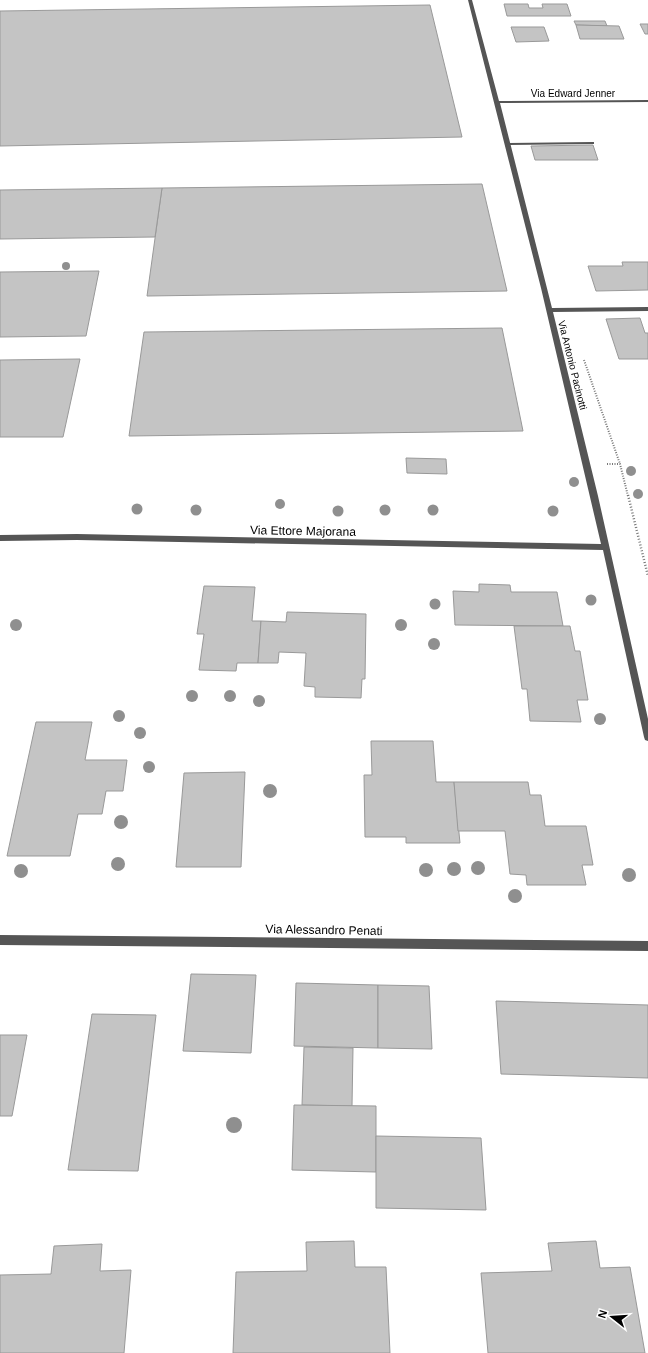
<svg xmlns="http://www.w3.org/2000/svg" width="648" height="1353" font-family="Helvetica,sans-serif">
  <style>
    .building { fill: #c4c4c4; stroke: #999 }
    .lines { fill: none; stroke-linecap: round; stroke-linejoin: round }
    .path-far1 { stroke: #777; stroke-width: 2; stroke-dasharray: 1 1.5; stroke-linecap: butt }
    .path { stroke: #777; stroke-width: 2.5; stroke-dasharray: 1 2; stroke-linecap: butt }
    .service { fill: #555; fill-rule: evenodd }
    .minor { fill: #555; fill-rule: evenodd }
    .tree { fill: #8f8f8f }
    .labels { text-anchor: middle; stroke-width: 3; stroke-linejoin: round; paint-order: stroke }
    .far-street-label { font-size: 10px; fill: #000; stroke: #fff }
    .street-label { font-size: 12px; fill: #000; stroke: #fff }
  </style>
  <rect width="100%" height="100%" fill="#fff"/>
  <g class="building">
    <path d="M504 4H528L529 8H543L542 4H567L571 16H507Z"/>
    <path d="M430 5 462 137 0 146V11Z"/>
    <path d="M574 21H605L607 26 576 25Z"/>
    <path d="M640 24H648V34H645Z"/>
    <path d="M576 25 619 26 624 39H580Z"/>
    <path d="M511 27H544L549 41 516 42Z"/>
    <path d="M593 145 598 160H535L531 146Z"/>
    <path d="M482 184 507 291 147 296 162 188Z"/>
    <path d="M162 188 155 237 0 239V190Z"/>
    <path d="M622 262H648V290L596 291 588 266H623Z"/>
    <path d="M99 271 86 336 0 337V272Z"/>
    <path d="M640 318 645 333H648V359H619L606 319Z"/>
    <path d="M502 328 523 431 129 436 144 332Z"/>
    <path d="M80 359 63 437H0V360Z"/>
    <path d="M406 458 446 459 447 474 407 473Z"/>
    <path d="M479 584 510 585 511 592H557L563 626 455 625 453 591 479 592Z"/>
    <path d="M204 586 255 587 252 621H261L258 663H237L236 671 199 670 204 634H197Z"/>
    <path d="M287 612 366 614 365 679H362L361 698 315 697V687L304 686 306 653 279 652 278 663H258L261 621 286 622Z"/>
    <path d="M514 626H570L575 651H580L588 700H577L581 722 530 721 527 689H522Z"/>
    <path d="M36 722H92L85 760H127L123 791H106L102 814H78L70 856H7Z"/>
    <path d="M371 741H433L436 782H454L460 843H406V837H365L364 775H372Z"/>
    <path d="M245 772 241 867H176L184 773Z"/>
    <path d="M454 782H528L530 795H541L545 826H586L593 865H582L586 885H527L526 875 510 874 505 831H458Z"/>
    <path d="M191 974 256 975 251 1053 183 1051Z"/>
    <path d="M296 983 378 985V1048L294 1046Z"/>
    <path d="M378 985 429 986 432 1049 378 1048Z"/>
    <path d="M496 1001 648 1005V1078L501 1074Z"/>
    <path d="M92 1014 156 1015 138 1171 68 1170Z"/>
    <path d="M0 1035H27L12 1116H0Z"/>
    <path d="M304 1047 353 1048 352 1106 302 1105Z"/>
    <path d="M294 1105 376 1106V1172L292 1170Z"/>
    <path d="M376 1136 481 1138 486 1210 376 1208Z"/>
    <path d="M354 1241 355 1267H386L390 1353H233L236 1272 307 1271 306 1242Z"/>
    <path d="M596 1241 600 1268 630 1267 645 1353H488L481 1273 552 1271 548 1243Z"/>
    <path d="M102 1244 100 1271 131 1270 124 1353H0V1275L51 1274 54 1246Z"/>
  </g>
  <g class="lines">
    <g class="path-far1">
      <path d="M584 360 620 464"/>
      <path d="M607 464H620L628 496"/>
    </g>
    <path class="path" d="M628 495 648 576"/>
    <path class="service" d="M592 142H594V144L509 145 507 144 509 143Z"/>
    <g class="minor">
      <path d="M468 0H472L499 101 648 100V102L500 103 552 308 648 307V311L553 312 598 496 648 719V741L645 740 644 737 603 550 77 540 0 541V535L77 534 601 544 541 288Z"/>
      <path d="M0 935 648 941V951L0 945Z"/>
    </g>
  </g>
  <g class="tree">
    <circle cx="66" cy="266" r="4"/>
    <circle cx="631" cy="471" r="5"/>
    <circle cx="574" cy="482" r="5"/>
    <circle cx="638" cy="494" r="5"/>
    <circle cx="280" cy="504" r="5"/>
    <circle cx="137" cy="509" r="5.5"/>
    <circle cx="196" cy="510" r="5.5"/>
    <circle cx="385" cy="510" r="5.5"/>
    <circle cx="433" cy="510" r="5.5"/>
    <circle cx="338" cy="511" r="5.5"/>
    <circle cx="553" cy="511" r="5.5"/>
    <circle cx="591" cy="600" r="5.5"/>
    <circle cx="435" cy="604" r="5.5"/>
    <circle cx="16" cy="625" r="6"/>
    <circle cx="401" cy="625" r="6"/>
    <circle cx="434" cy="644" r="6"/>
    <circle cx="192" cy="696" r="6"/>
    <circle cx="230" cy="696" r="6"/>
    <circle cx="259" cy="701" r="6"/>
    <circle cx="119" cy="716" r="6"/>
    <circle cx="600" cy="719" r="6"/>
    <circle cx="140" cy="733" r="6"/>
    <circle cx="149" cy="767" r="6"/>
    <circle cx="270" cy="791" r="7"/>
    <circle cx="121" cy="822" r="7"/>
    <circle cx="118" cy="864" r="7"/>
    <circle cx="478" cy="868" r="7"/>
    <circle cx="454" cy="869" r="7"/>
    <circle cx="426" cy="870" r="7"/>
    <circle cx="21" cy="871" r="7"/>
    <circle cx="629" cy="875" r="7"/>
    <circle cx="515" cy="896" r="7"/>
    <circle cx="234" cy="1125" r="8"/>
  </g>
  <g class="labels">
    <g class="far-street-label">
      <text x="573" y="97">Via Edward Jenner</text>
      <text transform="translate(573 365) rotate(76)" y="4">Via Antonio Pacinotti</text>
    </g>
    <g class="street-label">
      <text transform="translate(303 531) rotate(1)" y="4">Via Ettore Majorana</text>
      <text transform="translate(324 930) rotate(1)" y="4">Via Alessandro Penati</text>
    </g>
  </g>
  <g transform="translate(612 1317) rotate(287)" stroke="#ffffff" stroke-width="3" paint-order="stroke">
  <path d="M0-3L7 15L0 10L-7 15Z" fill="#000000"/>
  <text y="-6" font-size="11" font-weight="bold" text-anchor="middle" fill="#000000">N</text>
  </g>
</svg>
